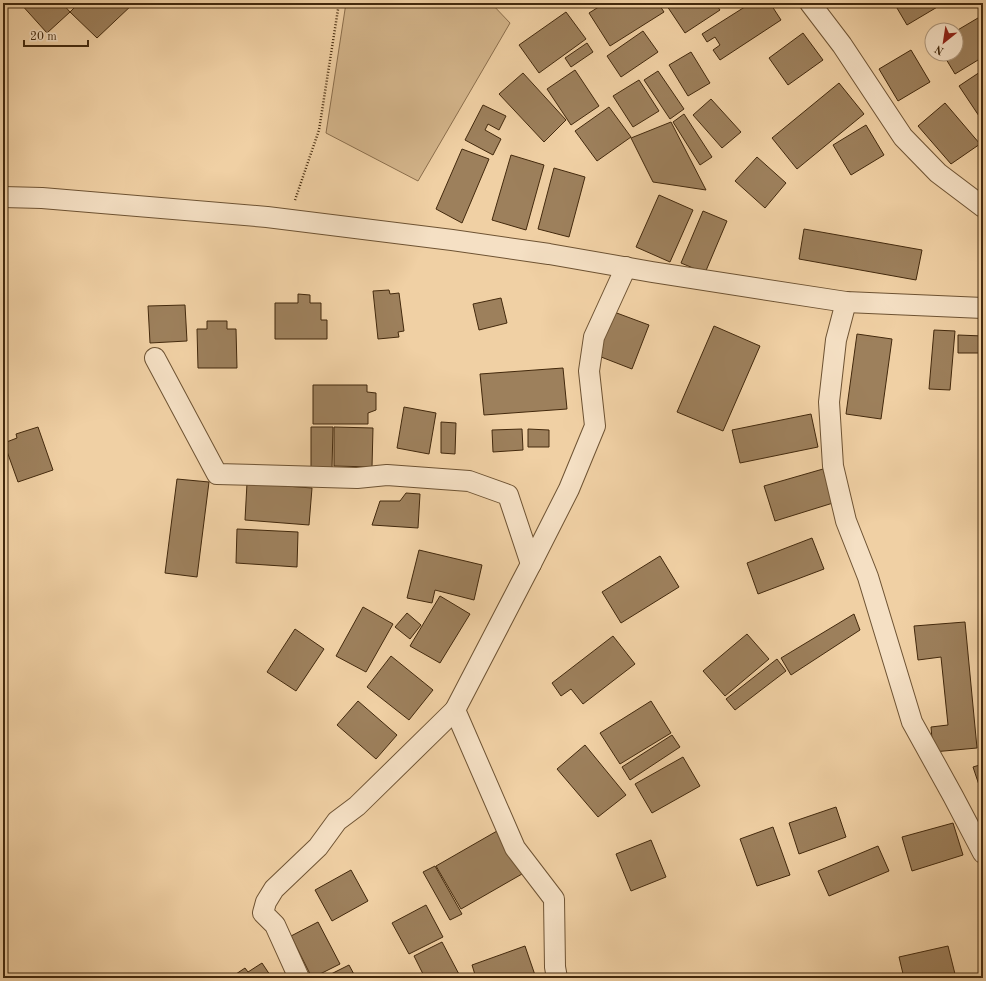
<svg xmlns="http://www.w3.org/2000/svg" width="986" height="981" font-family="'Old Standard TT',serif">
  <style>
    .green { fill: #d3b48a; stroke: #8b6e4c }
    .building { fill: #9d805c; stroke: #43290d }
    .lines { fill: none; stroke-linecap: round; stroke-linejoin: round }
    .street-casing { stroke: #6e5333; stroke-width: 22 }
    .path { stroke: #43290d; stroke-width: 2.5; stroke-dasharray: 1 2; stroke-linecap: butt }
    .street { stroke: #f5e0c4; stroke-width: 20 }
  </style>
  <rect width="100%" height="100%" fill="#f0d0a4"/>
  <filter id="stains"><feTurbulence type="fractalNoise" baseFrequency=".005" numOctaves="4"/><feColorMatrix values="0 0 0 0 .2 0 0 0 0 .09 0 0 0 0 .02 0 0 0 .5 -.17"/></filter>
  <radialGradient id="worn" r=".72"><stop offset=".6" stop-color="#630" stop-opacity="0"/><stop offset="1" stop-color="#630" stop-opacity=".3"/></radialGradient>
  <path class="green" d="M346 3H491L510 23 418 181 326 133Z"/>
  <g class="building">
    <path d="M20 3H62L70 12 47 33Z"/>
    <path d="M79 3H134L97 38 70 12Z"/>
    <path d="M605 3H658L664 12 610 46 589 13Z"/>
    <path d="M665 3H715L720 10 685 33Z"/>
    <path d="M751 3H770L781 20 720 60 713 50 720 45 715 37 707 42 702 34Z"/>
    <path d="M894 3H944L907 25Z"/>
    <path d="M566 12 586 39 539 73 519 45Z"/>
    <path d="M983 15V57L955 74 943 54H956V31Z"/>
    <path d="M643 31 658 52 621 77 607 56Z"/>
    <path d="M803 33 823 60 788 85 769 58Z"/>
    <path d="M587 43 593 52 571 67 565 58Z"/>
    <path d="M911 50 930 82 898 101 879 69Z"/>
    <path d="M691 52 710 83 688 96 669 65Z"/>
    <path d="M575 70 599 106 571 125 547 89Z"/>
    <path d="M983 70V122L959 86Z"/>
    <path d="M658 71 684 109 670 119 644 80Z"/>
    <path d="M523 73 566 120 544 142 499 94Z"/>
    <path d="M639 80 659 111 633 127 613 96Z"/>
    <path d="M839 83 864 114 797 169 772 138Z"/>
    <path d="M711 99 741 132 722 148 693 115Z"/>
    <path d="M945 103 980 144 951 164 918 126Z"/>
    <path d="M483 105 506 116 499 130 488 124 485 130 501 139 493 155 465 140Z"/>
    <path d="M609 107 631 137 597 161 575 131Z"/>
    <path d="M684 114 712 157 700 165 673 122Z"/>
    <path d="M671 122 706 190 653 182 631 138Z"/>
    <path d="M866 125 884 155 851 175 833 145Z"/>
    <path d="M462 149 489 159 462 223 436 209Z"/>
    <path d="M511 155 544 165 526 230 492 220Z"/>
    <path d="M757 157 786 183 765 208 735 181Z"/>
    <path d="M554 168 585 177 569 237 538 229Z"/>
    <path d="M659 195 693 210 670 262 636 247Z"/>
    <path d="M703 211 727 221 705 273 681 263Z"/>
    <path d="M804 229 922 250 916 280 799 259Z"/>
    <path d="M389 290 390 294 399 293 404 331 398 332 399 337 378 339 373 291Z"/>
    <path d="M298 294 310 295V303H321V320H327V339H275V303H298Z"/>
    <path d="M501 298 507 323 479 330 473 304Z"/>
    <path d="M185 305 187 341 150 343 148 306Z"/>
    <path d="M614 312 649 325 632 369 596 355Z"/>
    <path d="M207 321H227V329H236L237 368H198L197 329H207Z"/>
    <path d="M714 326 760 346 723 431 677 412Z"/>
    <path d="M934 330 955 331 950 390 929 389Z"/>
    <path d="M857 334 892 339 881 419 846 414Z"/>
    <path d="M958 335 983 336V353H958Z"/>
    <path d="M563 368 567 409 484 415 480 374Z"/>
    <path d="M313 385H367V392L376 393V410L368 413V424H313Z"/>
    <path d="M404 407 436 413 429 454 397 448Z"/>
    <path d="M811 414 818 447 740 463 732 430Z"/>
    <path d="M441 422 456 423 455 454 441 453Z"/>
    <path d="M38 427 53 470 18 482 4 443 17 438 16 434Z"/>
    <path d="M311 427H333L332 468 311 467Z"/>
    <path d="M334 427 373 428 372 467 334 466Z"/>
    <path d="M522 429 523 450 493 452 492 430Z"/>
    <path d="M528 429 549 430V447H528Z"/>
    <path d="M823 469 833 503 775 521 764 486Z"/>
    <path d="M177 479 209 482 197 577 165 573Z"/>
    <path d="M247 483 312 488 309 525 245 520Z"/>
    <path d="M406 493 420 494 418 528 372 525 380 501H400Z"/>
    <path d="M237 529 298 532 297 567 236 563Z"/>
    <path d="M812 538 824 569 758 594 747 563Z"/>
    <path d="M419 550 482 565 474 600 435 590 432 603 407 598Z"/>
    <path d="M660 556 679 587 621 623 602 592Z"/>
    <path d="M440 596 470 614 440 663 410 646Z"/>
    <path d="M363 607 393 624 366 672 336 656Z"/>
    <path d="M407 613 421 625 410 639 395 627Z"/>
    <path d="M854 614 860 630 791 675 781 658Z"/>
    <path d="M965 622 977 748 933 752 931 727 948 725 941 657 918 660 914 626Z"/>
    <path d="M295 629 324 649 296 691 267 672Z"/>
    <path d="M747 634 769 659 725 696 703 671Z"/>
    <path d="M613 636 635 664 583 704 571 689 561 696 552 683Z"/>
    <path d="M391 656 433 690 409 720 367 687Z"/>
    <path d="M777 659 786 671 735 710 726 699Z"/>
    <path d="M358 701 397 735 376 759 337 725Z"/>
    <path d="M651 701 671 733 620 764 600 733Z"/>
    <path d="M672 735 680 747 630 780 622 767Z"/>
    <path d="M585 745 626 795 598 817 557 769Z"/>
    <path d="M683 757 700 786 652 813 635 784Z"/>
    <path d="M983 764V797L973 767Z"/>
    <path d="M836 807 846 837 799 854 789 823Z"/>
    <path d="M953 823 963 855 912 871 902 837Z"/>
    <path d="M773 827 790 875 757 886 740 839Z"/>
    <path d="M497 831 522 874 461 909 436 866Z"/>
    <path d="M651 840 666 877 631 891 616 854Z"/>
    <path d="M878 846 889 871 829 896 818 871Z"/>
    <path d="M435 866 462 914 450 920 423 872Z"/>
    <path d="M351 870 368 901 332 921 315 890Z"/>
    <path d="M426 905 443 937 409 954 392 923Z"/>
    <path d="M318 922 340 964 312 978 291 936Z"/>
    <path d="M442 942 461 978H425L414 956Z"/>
    <path d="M525 946 536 978H476L472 965Z"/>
    <path d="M948 946 956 978H904L899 957Z"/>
    <path d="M262 963 272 978H230L245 968 248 972Z"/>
    <path d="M349 965 356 978H323Z"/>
  </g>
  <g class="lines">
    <defs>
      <g id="street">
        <path d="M810 3 842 45 903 137 938 173 983 207"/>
        <path d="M3 197 42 198 267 217 452 240 549 254 652 272 846 302 983 308"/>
        <path d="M846 302 836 340 829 402 833 466 846 521 868 577 912 722 953 796 983 853"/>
        <path d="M155 358 217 474 357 478 387 475 469 481 508 495 531 564"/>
        <path d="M299 978 275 925 263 913 266 902 274 889 318 847 337 821 357 806 455 710"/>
        <path d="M557 978 555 967 554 899 515 848 455 710 531 564 569 489 595 426 589 371 594 337 626 267"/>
      </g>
    </defs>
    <use href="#street" class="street-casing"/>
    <path class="path" d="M295 200 319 130 339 3"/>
    <use href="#street" class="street"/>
  </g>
  <rect width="986" height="981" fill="none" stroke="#f0d0a4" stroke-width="16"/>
  <rect x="4" y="4" width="978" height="973" fill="none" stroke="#43290d" stroke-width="2"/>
  <rect x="8" y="8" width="970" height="965" fill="none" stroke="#43290d"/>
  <g transform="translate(944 42) rotate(210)"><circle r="19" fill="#f5e0c4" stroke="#ae977b"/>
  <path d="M0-3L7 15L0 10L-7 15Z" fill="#8f2418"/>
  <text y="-6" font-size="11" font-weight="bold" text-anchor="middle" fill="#43290d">N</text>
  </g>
  <path d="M24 40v6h64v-6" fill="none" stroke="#43290d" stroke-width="2"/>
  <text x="30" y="40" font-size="12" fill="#43290d" stroke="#f5e0c4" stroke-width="3" paint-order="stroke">20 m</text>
  <rect width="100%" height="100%" filter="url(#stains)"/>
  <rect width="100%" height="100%" fill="url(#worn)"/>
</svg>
